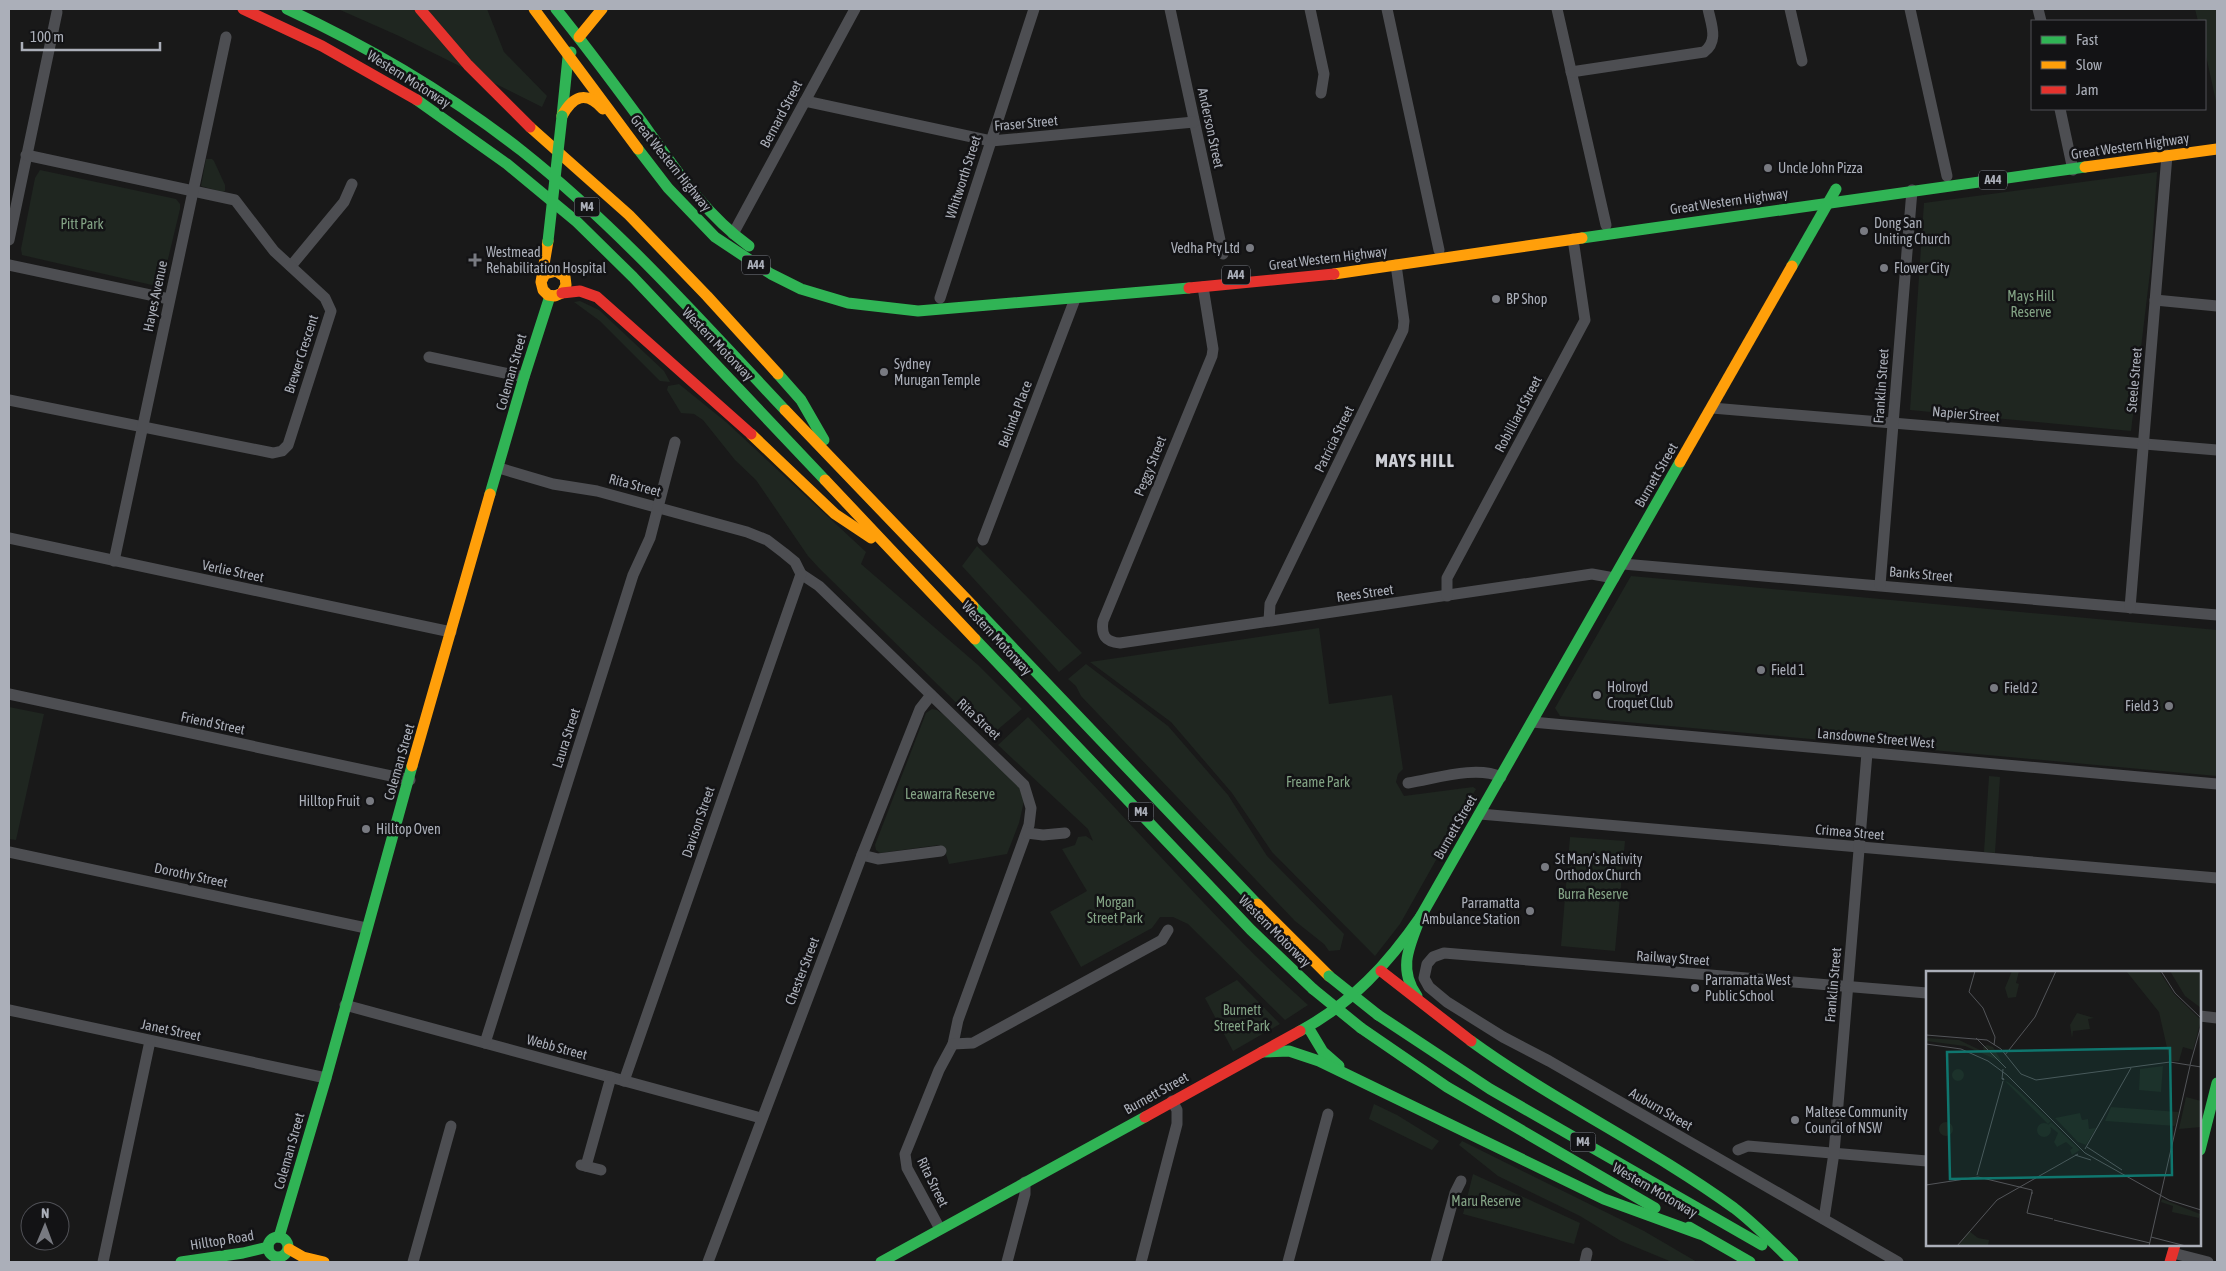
<svg xmlns="http://www.w3.org/2000/svg" width="2226" height="1271" font-family="'Asap Condensed',sans-serif">
  <style>
    .green { fill: #1f2620 }
    .lines { fill: none; stroke-linecap: round; stroke-linejoin: round }
    .street { stroke: #4d4e52; stroke-width: 11 }
    .fast { stroke: #30b455; stroke-width: 11 }
    .slow { stroke: #ff9f0a; stroke-width: 11 }
    .jam { stroke: #e5322d; stroke-width: 11 }
    .fast-bridge { stroke: #30b455; stroke-width: 11 }
    .poi-dot { fill: #787a81; stroke: #131315; stroke-width: 2 }
    .labels { text-anchor: middle; stroke-width: 5; stroke-linejoin: round; paint-order: stroke }
    .shield { fill: #131315; stroke: #7d8088; stroke-width: 1 }
    .shield-label { font-size: 12px; font-weight: bold; fill: #abafb9 }
    .street-label { font-size: 14px; fill: #abafb9; stroke: #131315 }
    .poi-label { font-size: 14px; fill: #abafb9; stroke: #131315; text-anchor: start }
    .park-label { font-size: 14px; fill: #83a385; stroke: #131315 }
    .district-label { font-size: 19px; font-weight: bold; letter-spacing: 1px; fill: #ccced5; stroke: #131315 }
    .inset-road { fill: none; stroke: #535559; stroke-width: 1 }
    .view { fill: #0f766e; fill-opacity: 0.15; stroke: #0f766e; stroke-width: 2.5 }
    .inset-edge { fill: none; stroke: #abafb9; stroke-width: 2.5 }
  </style>
  <rect width="100%" height="100%" fill="#191919"/>
  <g class="green">
    <path d="M338 9H487L504 52 547 96 542 107 399 36Z"/>
    <path d="M2195 9H2217V106L2205 51V21H2198Z"/>
    <path d="M206 159H212L214 161 225 185V191L222 192 201 186Z"/>
    <path d="M40 170 176 199 180 204V209L163 280 152 285 22 255 21 249 35 178Z"/>
    <path d="M2157 172 2151 264 2131 431 1910 410 1924 203Z"/>
    <path d="M580 301 599 310 664 371 670 382 660 381 600 321 574 302Z"/>
    <path d="M679 384 726 422 866 552 861 564 978 665 1022 709 990 736 819 568 808 556 756 480 735 460 703 420 694 414 681 413 667 390 668 386Z"/>
    <path d="M977 546 1082 653 1059 672 962 566Z"/>
    <path d="M1631 576 2217 630V776L1560 716 1555 708Z"/>
    <path d="M1319 628 1329 704 1392 695 1403 769 1398 774 1396 782 1404 796 1473 787 1476 789 1400 924 1375 956 1272 852 1232 793 1171 722 1090 662Z"/>
    <path d="M1086 664 1168 726 1228 795 1267 856 1344 934 1340 950 1329 951 1324 944 1295 921 1081 696 1076 686 1068 679Z"/>
    <path d="M9 707 44 714 16 840 9 839Z"/>
    <path d="M932 709 937 710 944 715 1019 787 1024 801 1019 823 1007 854 949 864 944 848 939 845 880 853 876 850 875 845 926 713Z"/>
    <path d="M1028 717C1062 752 1097 788 1130 824 1188 886 1245 949 1308 1005L1285 1020 1188 924 1173 917H1160L1152 928 1081 967 1050 912 1087 891 1062 849 1075 845 1078 837 1086 836 1093 841 1088 829 998 745Z"/>
    <path d="M1989 776 2000 777 1995 853 1984 852Z"/>
    <path d="M1570 837 1625 841 1615 951 1561 946Z"/>
    <path d="M1237 980 1280 1024 1233 1051 1205 998Z"/>
    <path d="M1374 1104 1397 1115 1439 1141 1432 1150 1369 1119Z"/>
    <path d="M1462 1141 1644 1231 1697 1262H1672L1621 1241 1580 1216 1498 1176 1459 1145Z"/>
    <path d="M1473 1174 1580 1223 1574 1244 1463 1214Z"/>
  </g>
  <g class="lines">
    <g class="street">
      <path d="M1170 9 1223 254"/>
      <path d="M1310 9 1324 74 1321 93"/>
      <path d="M1387 9 1439 250"/>
      <path d="M1557 9 1606 225"/>
      <path d="M1790 9 1802 61"/>
      <path d="M1910 9 1947 176"/>
      <path d="M2038 9 2041 21"/>
      <path d="M1571 72 1704 52C1719 41 1711 24 1708 9"/>
      <path d="M805 101 991 141 1194 122"/>
      <path d="M2060 109 2073 170"/>
      <path d="M733 234 855 9"/>
      <path d="M9 240 57 12"/>
      <path d="M9 265 169 299"/>
      <path d="M291 266 344 202 352 184"/>
      <path d="M1203 287 1213 349 1212 356 1103 621C1101 635 1105 642 1120 643L1592 574 1614 578"/>
      <path d="M940 298 1034 9"/>
      <path d="M2155 300 2217 306"/>
      <path d="M429 357 524 377"/>
      <path d="M9 400 273 453 282 451 288 445 331 311 325 298 274 251 235 200 26 155"/>
      <path d="M1712 408 2217 450"/>
      <path d="M499 468 553 484 597 491 747 532 767 540 784 553 795 562 801 574 819 586 1024 785 1031 808 1029 825 958 1020 953 1044 939 1070 905 1154 907 1168 940 1229"/>
      <path d="M9 538 451 632"/>
      <path d="M983 540 1075 299"/>
      <path d="M114 561 226 37"/>
      <path d="M1623 564 2217 615"/>
      <path d="M1880 585 1912 190"/>
      <path d="M1447 596V578L1585 320 1573 239"/>
      <path d="M2130 608 2167 155"/>
      <path d="M1269 621 1270 604 1403 330 1404 321 1396 265"/>
      <path d="M9 694 410 780"/>
      <path d="M1532 722 2217 784"/>
      <path d="M1408 783C1435 779 1476 765 1501 777"/>
      <path d="M1480 814 2217 878"/>
      <path d="M1027 833 1043 835 1065 833"/>
      <path d="M9 852 366 928"/>
      <path d="M862 855 878 859 941 851"/>
      <path d="M345 1005 761 1118"/>
      <path d="M9 1010 326 1078"/>
      <path d="M2200 1016 2217 1018"/>
      <path d="M485 1043 633 575 650 538 675 442"/>
      <path d="M953 1044 973 1043 1162 940 1168 930"/>
      <path d="M624 1081 801 574"/>
      <path d="M1738 1150 1748 1146 1927 1161"/>
      <path d="M581 1165 601 1170"/>
      <path d="M586 1166 611 1077"/>
      <path d="M1824 1219 1834 1153 1867 753"/>
      <path d="M2173 1253 2208 1262"/>
      <path d="M103 1262 150 1041"/>
      <path d="M413 1262 451 1126"/>
      <path d="M708 1262 862 855 920 709 931 695"/>
      <path d="M1007 1262 1025 1194V1182"/>
      <path d="M1141 1262 1177 1124V1110L1172 1101"/>
      <path d="M1288 1262 1328 1114"/>
      <path d="M1436 1262 1455 1193 1461 1181"/>
      <path d="M1585 1262 1587 1253"/>
      <path d="M1898 1262 1549 1061 1503 1037 1447 1002 1429 987 1424 978 1427 964 1433 957 1444 953 1927 993"/>
    </g>
    <g class="fast">
      <path d="M287 9C371 48 449 94 522 151 619 228 701 321 785 410"/>
      <path d="M556 9C586 46 614 84 642 122 674 167 703 213 749 246"/>
      <path d="M417 100 507 164 577 222 633 277 825 480"/>
      <path d="M562 116 568 57 571 52"/>
      <path d="M638 149 668 188 715 237 771 274 801 289 848 303 918 311 1189 288"/>
      <path d="M1582 238 2085 167"/>
      <path d="M1792 266 1836 189"/>
      <path d="M778 374 801 400 824 440"/>
      <path d="M490 494 524 377 550 296"/>
      <path d="M973 606 1257 904"/>
      <path d="M975 639 1251 930 1313 989"/>
      <path d="M1417 996C1397 968 1410 945 1421 916"/>
      <path d="M1378 1015 1490 1089 1762 1245"/>
      <path d="M1308 1027 1323 1052 1339 1066"/>
      <path d="M1361 1028 1447 1087 1655 1208"/>
      <path d="M1300 1031C1352 1003 1388 964 1421 916L1680 462"/>
      <path d="M1471 1041C1555 1102 1650 1147 1734 1208 1755 1224 1774 1244 1793 1262"/>
      <path d="M1262 1052 1289 1051 1319 1061 1604 1199 1700 1234"/>
      <path d="M2200 1150 2217 1083"/>
      <path d="M1689 1227 1750 1262"/>
      <circle cx="278" cy="1247" r="10"/>
      <path d="M279 1237 326 1078 412 766"/>
      <path d="M181 1262 243 1253 268 1247"/>
      <path d="M881 1262 1145 1117"/>
    </g>
    <g class="slow">
      <path d="M534 9 638 149"/>
      <path d="M579 37 602 9"/>
      <path d="M562 116C573 96 586 90 603 109"/>
      <path d="M530 127 629 215 707 296 778 374"/>
      <path d="M2085 167 2217 149"/>
      <path d="M1334 274 1582 238"/>
      <path d="M541 282 545 274 556 271 565 277 566 285 562 293 555 296 548 295 543 290 541 282 548 241"/>
      <path d="M785 410 973 606"/>
      <path d="M751 434 835 514 871 538"/>
      <path d="M1680 462 1792 266"/>
      <path d="M825 480 975 639"/>
      <path d="M412 766 490 494"/>
      <path d="M1257 904 1329 976"/>
      <path d="M289 1249 303 1257 324 1262"/>
    </g>
    <g class="jam">
      <path d="M243 9 322 46 417 100"/>
      <path d="M420 9 468 65 530 127"/>
      <path d="M1189 288 1334 274"/>
      <path d="M562 293 580 291 597 297 751 434"/>
      <path d="M1381 971 1471 1041"/>
      <path d="M1145 1117 1300 1031"/>
      <path d="M2170 1262 2175 1245"/>
    </g>
    <g class="fast-bridge">
      <path d="M548 241 562 116"/>
      <path d="M1329 976 1378 1015"/>
      <path d="M1313 989 1361 1028"/>
    </g>
  </g>
  <g class="poi-dot">
    <circle cx="1768" cy="168" r="5"/>
    <circle cx="1864" cy="231" r="5"/>
    <circle cx="1250" cy="248" r="5"/>
    <path d="M472.5 252.5h5v5h5v5h-5v5h-5v-5h-5v-5h5z"/>
    <circle cx="1884" cy="268" r="5"/>
    <circle cx="1496" cy="299" r="5"/>
    <circle cx="884" cy="372" r="5"/>
    <circle cx="1761" cy="670" r="5"/>
    <circle cx="1994" cy="688" r="5"/>
    <circle cx="1597" cy="695" r="5"/>
    <circle cx="2169" cy="706" r="5"/>
    <circle cx="370" cy="801" r="5"/>
    <circle cx="366" cy="829" r="5"/>
    <circle cx="1545" cy="867" r="5"/>
    <circle cx="1530" cy="911" r="5"/>
    <circle cx="1695" cy="988" r="5"/>
    <circle cx="1795" cy="1120" r="5"/>
  </g>
  <g class="labels">
    <g class="shield">
      <rect x="1979" y="170.5" width="28" height="19" rx="4"/>
      <rect x="574.5" y="197.5" width="25" height="19" rx="4"/>
      <rect x="742" y="255.5" width="28" height="19" rx="4"/>
      <rect x="1222" y="265.5" width="28" height="19" rx="4"/>
      <rect x="1128.5" y="802.5" width="25" height="19" rx="4"/>
      <rect x="1570.5" y="1132.5" width="25" height="19" rx="4"/>
    </g>
    <g class="shield-label">
      <text x="1993" y="184">A44</text>
      <text x="587" y="211">M4</text>
      <text x="756" y="269">A44</text>
      <text x="1236" y="279">A44</text>
      <text x="1141" y="816">M4</text>
      <text x="1583" y="1146">M4</text>
    </g>
    <g class="street-label">
      <text transform="translate(409 79) rotate(32)" y="5">Western Motorway</text>
      <text transform="translate(781 114) rotate(-62)" y="5">Bernard Street</text>
      <text transform="translate(1026 123) rotate(-5)" y="5">Fraser Street</text>
      <text transform="translate(1211 128) rotate(78)" y="5">Anderson Street</text>
      <text transform="translate(2130 146) rotate(-8)" y="5">Great Western Highway</text>
      <text transform="translate(671 163) rotate(51)" y="5">Great Western Highway</text>
      <text transform="translate(963 177) rotate(-72)" y="5">Whitworth Street</text>
      <text transform="translate(1729 201) rotate(-8)" y="5">Great Western Highway</text>
      <text transform="translate(1328 258) rotate(-7)" y="5">Great Western Highway</text>
      <text transform="translate(155 296) rotate(-78)" y="5">Hayes Avenue</text>
      <text transform="translate(718 344) rotate(46)" y="5">Western Motorway</text>
      <text transform="translate(301 354) rotate(-72)" y="5">Brewer Crescent</text>
      <text transform="translate(511 372) rotate(-74)" y="5">Coleman Street</text>
      <text transform="translate(2134 380) rotate(-85)" y="5">Steele Street</text>
      <text transform="translate(1881 386) rotate(-86)" y="5">Franklin Street</text>
      <text transform="translate(1015 414) rotate(-69)" y="5">Belinda Place</text>
      <text transform="translate(1518 414) rotate(-62)" y="5">Robilliard Street</text>
      <text transform="translate(1966 414) rotate(5)" y="5">Napier Street</text>
      <text transform="translate(1334 439) rotate(-64)" y="5">Patricia Street</text>
      <text transform="translate(1150 466) rotate(-68)" y="5">Peggy Street</text>
      <text transform="translate(1656 475) rotate(-60)" y="5">Burnett Street</text>
      <text transform="translate(635 485) rotate(15)" y="5">Rita Street</text>
      <text transform="translate(233 571) rotate(12)" y="5">Verlie Street</text>
      <text transform="translate(1921 574) rotate(5)" y="5">Banks Street</text>
      <text transform="translate(1365 593) rotate(-8)" y="5">Rees Street</text>
      <text transform="translate(997 638) rotate(47)" y="5">Western Motorway</text>
      <text transform="translate(979 719) rotate(43)" y="5">Rita Street</text>
      <text transform="translate(213 723) rotate(12)" y="5">Friend Street</text>
      <text transform="translate(566 738) rotate(-72)" y="5">Laura Street</text>
      <text transform="translate(1876 738) rotate(5)" y="5">Lansdowne Street West</text>
      <text transform="translate(399 762) rotate(-74)" y="5">Coleman Street</text>
      <text transform="translate(698 822) rotate(-71)" y="5">Davison Street</text>
      <text transform="translate(1455 827) rotate(-60)" y="5">Burnett Street</text>
      <text transform="translate(1850 832) rotate(5)" y="5">Crimea Street</text>
      <text transform="translate(191 875) rotate(12)" y="5">Dorothy Street</text>
      <text transform="translate(1275 931) rotate(45)" y="5">Western Motorway</text>
      <text transform="translate(1673 958) rotate(4)" y="5">Railway Street</text>
      <text transform="translate(802 971) rotate(-69)" y="5">Chester Street</text>
      <text transform="translate(1833 985) rotate(-85)" y="5">Franklin Street</text>
      <text transform="translate(171 1030) rotate(12)" y="5">Janet Street</text>
      <text transform="translate(557 1047) rotate(15)" y="5">Webb Street</text>
      <text transform="translate(1156 1093) rotate(-29)" y="5">Burnett Street</text>
      <text transform="translate(1661 1109) rotate(30)" y="5">Auburn Street</text>
      <text transform="translate(289 1151) rotate(-74)" y="5">Coleman Street</text>
      <text transform="translate(933 1182) rotate(64)" y="5">Rita Street</text>
      <text transform="translate(1655 1190) rotate(30)" y="5">Western Motorway</text>
      <text transform="translate(222 1240) rotate(-9)" y="5">Hilltop Road</text>
    </g>
    <g class="poi-label">
      <text x="1778" y="173">Uncle John Pizza</text>
      <text x="1874" y="228">Dong San<tspan x="1874" dy="16">Uniting Church</tspan></text>
      <text x="1240" y="253" text-anchor="end">Vedha Pty Ltd</text>
      <text x="486" y="257">Westmead<tspan x="486" dy="16">Rehabilitation Hospital</tspan></text>
      <text x="1894" y="273">Flower City</text>
      <text x="1506" y="304">BP Shop</text>
      <text x="894" y="369">Sydney<tspan x="894" dy="16">Murugan Temple</tspan></text>
      <text x="1771" y="675">Field 1</text>
      <text x="1607" y="692">Holroyd<tspan x="1607" dy="16">Croquet Club</tspan></text>
      <text x="2004" y="693">Field 2</text>
      <text x="2159" y="711" text-anchor="end">Field 3</text>
      <text x="360" y="806" text-anchor="end">Hilltop Fruit</text>
      <text x="376" y="834">Hilltop Oven</text>
      <text x="1555" y="864">St Mary's Nativity<tspan x="1555" dy="16">Orthodox Church</tspan></text>
      <text x="1520" y="908" text-anchor="end">Parramatta<tspan x="1520" dy="16">Ambulance Station</tspan></text>
      <text x="1705" y="985">Parramatta West<tspan x="1705" dy="16">Public School</tspan></text>
      <text x="1805" y="1117">Maltese Community<tspan x="1805" dy="16">Council of NSW</tspan></text>
    </g>
    <g class="park-label">
      <text x="82" y="229">Pitt Park</text>
      <text x="2031" y="301">Mays Hill<tspan x="2031" dy="16">Reserve</tspan></text>
      <text x="1318" y="787">Freame Park</text>
      <text x="950" y="799">Leawarra Reserve</text>
      <text x="1593" y="899">Burra Reserve</text>
      <text x="1115" y="907">Morgan<tspan x="1115" dy="16">Street Park</tspan></text>
      <text x="1242" y="1015">Burnett<tspan x="1242" dy="16">Street Park</tspan></text>
      <text x="1486" y="1206">Maru Reserve</text>
    </g>
    <g class="district-label">
      <text x="1415" y="467">MAYS HILL</text>
    </g>
  </g>
  <g transform="translate(1926 971)">
    <rect width="275" height="275" fill="#191919"/>
    <path d="M86 0H93L90 12 93 13 90 26 82 27 79 17ZM233 0 248 23 275 49 267 79 257 76 253 90H244L233 41 201 1ZM275 0V37L259 25 244 0ZM151 42 168 47 162 48 164 58 147 60 146 67 144 54ZM0 67 33 69 58 81 57 76 61 74 67 76 76 91 39 75 0 70ZM237 95 235 121 213 119 214 98ZM26 104a6 6 0 1 1 12 0a6 6 0 1 1-12 0ZM79 110 82 111 95 122 125 150 122 153ZM260 126 275 130V156L253 158ZM185 136 253 141 249 155 179 150ZM154 142 156 149 162 148 163 158 170 157 160 174 152 171 129 147ZM13 158a7 7 0 1 1 14 0a7 7 0 1 1-14 0ZM125 151 154 179 146 184 144 179 147 177 140 171 131 176 128 171 132 162 122 154ZM111 159a7 7 0 1 1 14 0a7 7 0 1 1-14 0ZM236 228 274 243 273 247 246 241 247 235 235 231ZM43 260 52 267 63 269 62 275H32Z" fill="#1f2620"/>
    <path class="inset-road" d="M49 0 43 21 57 37 69 66 68 74M235 0 249 22 275 47M0 64 61 69 75 78 95 103 110 109 244 91 275 96M50 67 80 97M0 73 35 78 62 90 81 104 159 182 243 229 275 239M79 84 109 46 130 0M264 94 275 55M76 108 78 109 77 107 76 108 77 98M161 176 196 199M159 178 205 97M149 184 165 189M51 204 77 110M0 214 52 206 106 219V223M106 221 101 242 127 248M128 249 224 272M225 266 260 275M31 275 71 229 152 183M223 275 264 95"/>
    <path class="view" d="M244 77 246 204 24 208 21 81Z"/>
    <rect width="275" height="275" class="inset-edge"/>
  </g>
  <rect width="2226" height="1271" fill="none" stroke="#abafb9" stroke-width="20"/>
  <rect x="2031" y="20" width="175" height="90" fill="#131315" stroke="#505157"/>
  <rect x="2041" y="36" width="25" height="8" fill="#30b455" stroke="#505157"/>
  <text x="2076" y="45" font-size="15" fill="#abafb9">Fast</text>
  <rect x="2041" y="61" width="25" height="8" fill="#ff9f0a" stroke="#505157"/>
  <text x="2076" y="70" font-size="15" fill="#abafb9">Slow</text>
  <rect x="2041" y="86" width="25" height="8" fill="#e5322d" stroke="#505157"/>
  <text x="2076" y="95" font-size="15" fill="#abafb9">Jam</text>
  <g transform="translate(45 1226) rotate(1)"><circle r="24" fill="#131315" stroke="#505157"/>
  <path d="M0-4L9 19L0 12L-9 19Z" fill="#787a81"/>
  <text y="-8" font-size="14" font-weight="bold" text-anchor="middle" fill="#abafb9">N</text>
  </g>
  <path d="M22 42v8h138v-8" fill="none" stroke="#abafb9" stroke-width="2.5"/>
  <text x="30" y="42" font-size="15" fill="#abafb9" stroke="#131315" stroke-width="4" paint-order="stroke">100 m</text>
</svg>
